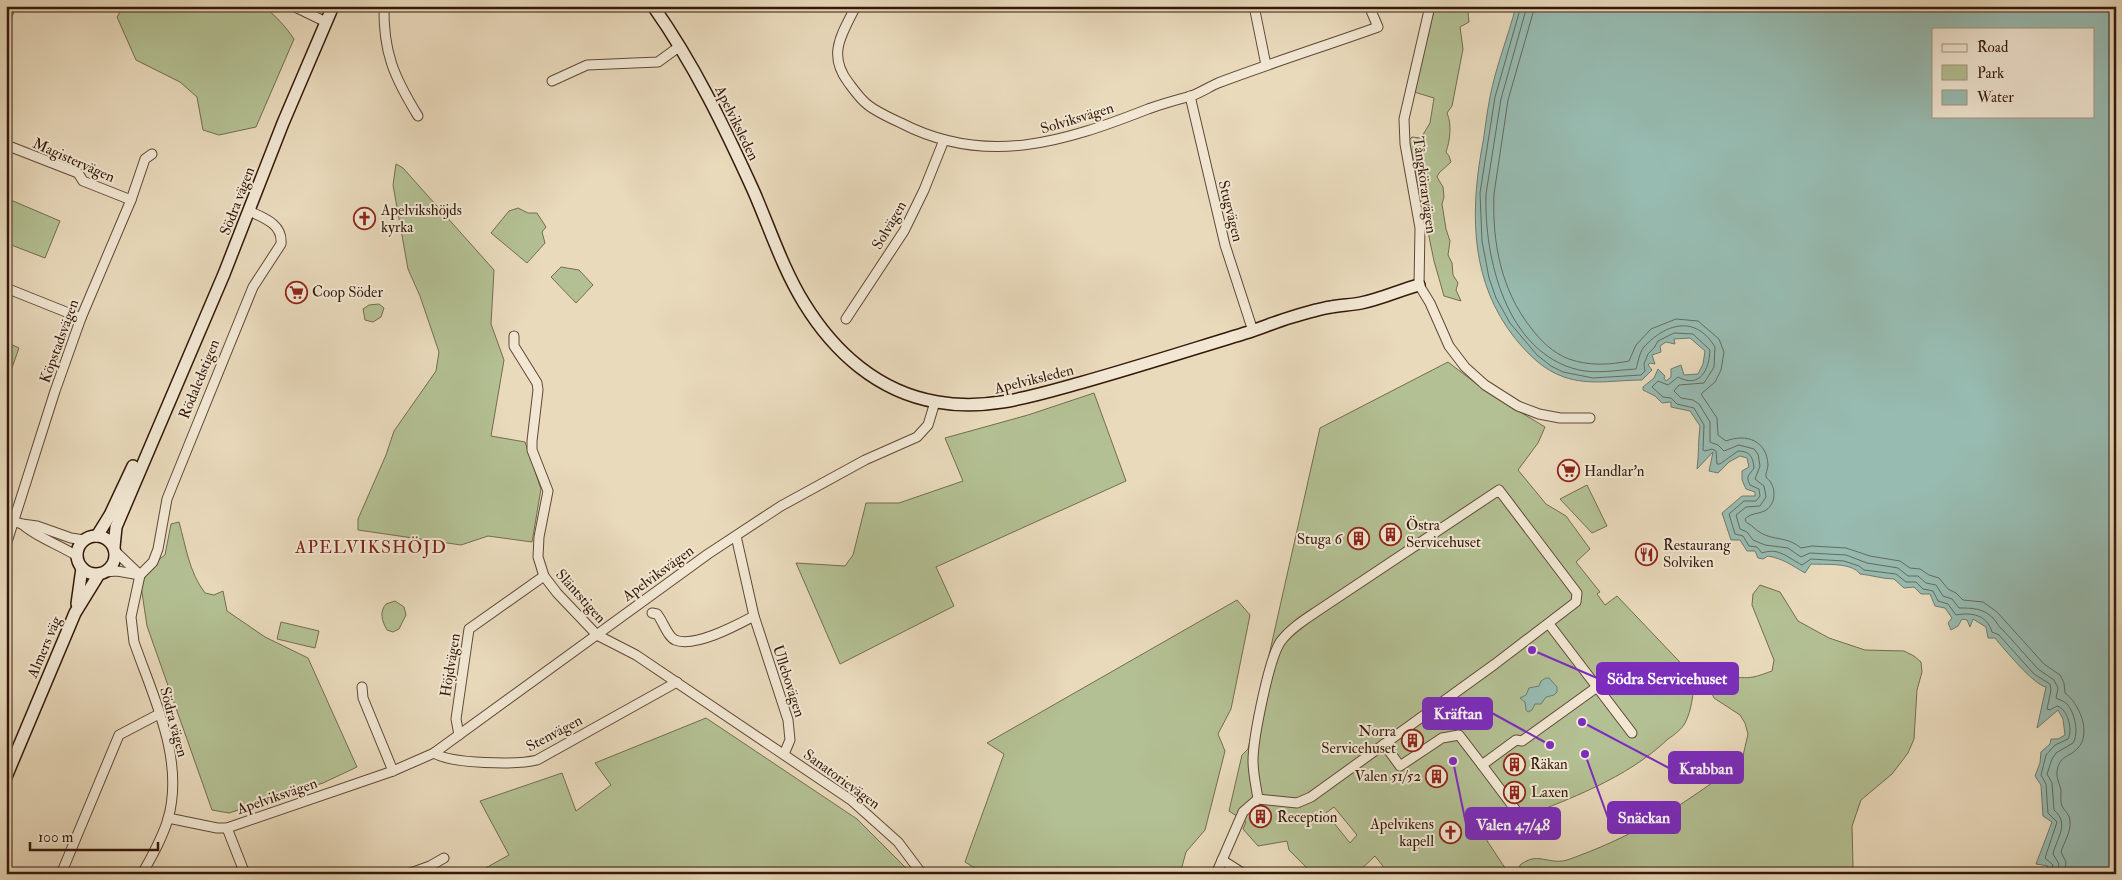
<svg xmlns="http://www.w3.org/2000/svg" width="2122" height="880" font-family="'IM FELL Double Pica',serif">
  <style>
    .green { fill: #b3c093; stroke: #746c4e; fill-rule: evenodd }
    .water { fill: #97bbb1; stroke: #6f7a6e; fill-rule: evenodd }
    .lines { fill: none; stroke-linecap: round; stroke-linejoin: round }
    .shore { stroke: #666a5d; stroke-width: 1 }
    .street-casing { stroke: #614836; stroke-width: 11 }
    .secondary-casing { stroke: #341809; stroke-width: 14 }
    .street { stroke: #f1e7d3; stroke-width: 9 }
    .secondary { stroke: #f1e7d3; stroke-width: 11 }
    .labels { text-anchor: middle; stroke-width: 4; stroke-linejoin: round; paint-order: stroke }
    .street-label { font-size: 15px; fill: #341809; stroke: #f1e7d3 }
    .poi-label { font-size: 15px; fill: #341809; stroke: #f1e7d3; text-anchor: start }
    .quarter-label { font-size: 18px; letter-spacing: 1px; fill: #7a1f14; stroke: #f1e7d3 }
    .leader { fill: none; stroke: #7b2cbf; stroke-width: 2 }
    .callout-dot { fill: #7b2cbf; stroke: #f1e7d3; stroke-width: 2 }
    .callout { fill: #7b2cbf; stroke: #7b2cbf; stroke-width: 2 }
    .callout-label { font-size: 16px; text-anchor: middle; font-weight: bold; fill: #fff }
  </style>
  <rect width="100%" height="100%" fill="#e9dabc"/>
  <filter id="stains"><feTurbulence type="fractalNoise" baseFrequency=".004" numOctaves="4"/><feColorMatrix values="0 0 0 0 .2 0 0 0 0 .09 0 0 0 0 .02 0 0 0 .5 -.17"/></filter>
  <radialGradient id="worn" r=".72"><stop offset=".6" stop-color="#630" stop-opacity="0"/><stop offset="1" stop-color="#630" stop-opacity=".3"/></radialGradient>
  <g class="green">
    <path d="M124 6H263C275 15 286 27 294 39L256 127 219 135 203 130 197 97 180 82 136 60 117 17Z"/>
    <path d="M1435 6H1472L1468 12 1469 22 1460 27 1463 49 1452 106 1447 113C1452 124 1450 141 1446 152L1449 156 1451 162 1439 173 1437 177 1443 187 1444 197 1442 204 1446 229 1450 241 1448 255 1452 263 1453 275 1458 283 1456 290 1461 301 1444 296 1434 261 1409 140 1412 137 1421 138 1430 123 1434 98 1414 92Z"/>
    <path d="M396 164 403 168 494 270 491 324 504 360 491 436 525 442 541 489 532 542 488 536 461 545 358 530V519L386 455 394 431 436 371 439 352 420 296 408 269 393 185Z"/>
    <path d="M6 198 60 221 45 258 6 243Z"/>
    <path d="M518 208 528 213H537L546 227 542 232 545 243 527 263 491 233 509 211Z"/>
    <path d="M561 267 579 270 593 285 576 303 551 277Z"/>
    <path d="M379 304 384 308 381 317 373 322 365 320 363 309 369 305Z"/>
    <path d="M6 342 19 348 7 382H6Z"/>
    <path d="M1448 362 1487 392 1545 427 1538 443 1518 470 1546 504 1566 516 1590 549 1576 562 1600 592 1597 594 1605 605 1617 596 1695 678C1693 693 1692 710 1685 723 1682 729 1674 735 1668 739 1626 779 1569 799 1516 820L1501 811 1476 824 1509 874H1389L1375 856 1356 874H1313L1289 850 1287 841 1258 846 1243 829 1246 822 1229 811 1242 755 1248 749 1320 428ZM1334 807 1357 835 1350 843 1326 813Z"/>
    <path d="M1094 393 1126 481 936 567 954 606 840 664 796 563 845 566 853 555 866 503H899L963 481 945 438 1028 415Z"/>
    <path d="M1587 485 1607 526 1592 533 1560 499Z"/>
    <path d="M179 522C186 547 189 572 205 593L214 595 223 591 227 611 265 637 308 658 357 767 323 783 229 813 212 810 147 626 141 586 149 567 165 555 171 524Z"/>
    <path d="M1760 585 1780 592 1798 621 1829 638 1865 650 1904 651 1914 656 1921 662 1922 672 1917 690 1914 739 1908 753 1892 774 1861 800 1852 826 1853 866 1851 874H1519L1520 865C1537 852 1545 863 1563 861 1568 860 1573 858 1578 856 1638 834 1692 800 1742 760L1748 734 1745 723 1740 715 1714 698 1708 685C1718 671 1739 680 1753 677 1759 676 1766 673 1772 671L1774 660 1752 605 1753 594Z"/>
    <path d="M1237 600 1250 615 1231 709 1218 734 1225 751 1205 830 1186 852 1180 874H985L965 862 1004 754 987 743Z"/>
    <path d="M395 601 404 607 406 615 399 629 393 632 387 630C382 621 379 612 386 604Z"/>
    <path d="M281 622 319 631 315 648 277 639Z"/>
    <path d="M706 718 857 819 912 874H475L509 855 480 801 562 773 576 811 611 785 595 763Z"/>
  </g>
  <g class="water">
    <path d="M1516 6H2116V874H2044L2048 866 2036 864 2052 822 2043 816 2041 785 2035 776 2040 763 2041 752 2050 744 2051 739H2058L2065 735 2063 719 2058 710 2037 728 2046 687C2034 685 2004 649 1995 638H1988L1986 627 1973 619 1970 627 1967 620 1962 619 1958 626 1951 630 1948 623 1952 618 1945 608 1935 606 1930 594H1921L1914 587 1904 588 1894 579C1882 579 1872 575 1860 574 1852 562 1825 565 1811 564L1805 573C1791 565 1784 559 1768 556L1763 559 1758 558 1755 551H1747L1740 540H1731L1722 513 1742 496H1755V492L1746 489 1742 480V471L1749 467 1747 458 1740 456 1729 462 1718 473 1709 471 1713 452 1697 469C1699 454 1698 441 1700 426L1690 411 1671 407V402L1662 403 1655 396 1643 390V387L1654 378 1658 369 1665 376 1664 378 1666 381 1671 377V369L1681 365 1684 375 1698 374 1703 364 1705 351 1690 338 1674 339 1675 344 1666 342 1660 346 1661 352 1652 355 1655 364 1650 363 1648 365 1652 370 1642 380C1615 380 1590 386 1564 377 1543 370 1527 353 1514 337 1472 283 1470 218 1481 153 1485 134 1486 116 1490 97 1496 66 1508 37 1516 6ZM1933 29H2093V116H1933Z"/>
    <path d="M1546 678H1549L1557 687V692L1554 695 1546 697 1541 704H1535L1532 710 1528 712 1526 710 1525 702 1520 698 1526 695 1529 688 1539 686 1541 681Z"/>
  </g>
  <g class="lines">
    <g class="shore">
      <path d="M1521 6 1495 97 1480 193 1482 241 1489 278 1496 298 1510 323 1537 355 1551 366 1563 372 1593 378 1641 375 1645 371 1644 364 1648 354 1654 348 1658 341 1674 333 1693 334 1710 350C1709 370 1700 389 1678 377L1668 385 1658 381 1652 387 1663 397 1671 398 1677 404 1694 408 1704 425 1703 450 1705 451 1712 449 1716 451 1717 464H1720L1738 451C1750 451 1753 457 1754 468 1750 475 1745 475 1750 485L1759 489 1760 496 1756 501H1744L1729 514 1735 534 1743 536 1749 546 1757 547 1762 553C1779 547 1788 558 1802 565L1811 559 1844 561 1859 566 1864 570 1896 574 1906 582H1916L1923 589 1933 591 1938 601 1948 604 1956 615C1972 612 1987 615 1992 632L1999 635 2034 674 2050 684 2051 690 2047 709 2050 710 2057 706C2068 709 2073 730 2068 739L2055 745 2046 755 2041 775 2046 784 2048 813 2057 822 2045 858 2053 865 2050 874"/>
      <path d="M1527 6 1501 99 1486 194C1484 258 1506 353 1579 370 1597 374 1617 370 1636 369 1638 363 1639 353 1644 347 1665 324 1695 314 1715 347L1714 367 1704 383 1679 385 1674 391 1681 398 1693 400 1699 404 1710 422V442L1718 445 1724 451 1739 445 1754 449 1758 454 1760 466 1755 479 1764 486 1766 497 1760 506 1746 507 1736 515 1740 529 1747 532 1753 540 1765 545 1788 548 1801 557 1810 553 1846 555 1867 563 1898 568 1908 576H1918L1926 583 1936 585 1943 596 1952 599 1959 608C1972 608 1983 608 1993 618 1998 623 1998 627 2003 630L2038 669 2054 680 2058 688 2056 698C2060 700 2064 701 2067 704 2075 713 2079 733 2073 743L2056 753 2052 759 2047 774 2052 783 2054 810C2070 824 2057 837 2053 854L2059 864 2057 874"/>
      <path d="M1535 6 1508 100 1494 194C1492 242 1501 290 1531 328 1541 341 1553 353 1569 359 1588 366 1610 365 1629 361L1636 345 1651 329 1676 319 1698 321 1719 339 1724 352 1721 370 1715 382 1701 394 1717 418 1718 435 1726 441C1747 433 1767 441 1768 465 1768 469 1765 474 1766 477 1767 479 1770 480 1771 483 1775 489 1775 499 1771 505 1764 516 1752 511 1745 519 1746 524 1749 523 1753 527 1770 543 1784 534 1801 548L1812 546 1846 548 1870 556 1900 561 1910 568 1920 569 1929 575 1939 578 1948 589 1956 593 1963 600 1983 602 1997 612 2044 664 2060 675 2064 683 2065 693C2079 703 2092 733 2078 748 2069 758 2059 755 2057 772 2056 777 2060 785 2061 790 2061 795 2060 802 2062 806 2065 812 2070 814 2070 822 2071 832 2064 842 2061 852L2066 862 2065 874"/>
    </g>
    <defs>
      <g id="street">
        <path d="M293 6 326 22"/>
        <path d="M384 6C383 52 394 77 418 116"/>
        <path d="M856 6C842 34 827 54 848 82 854 90 860 99 868 105 877 112 890 118 901 123 986 167 1064 142 1148 109 1162 104 1176 100 1191 96 1200 93 1209 87 1218 83 1271 63 1325 46 1378 27L1369 6"/>
        <path d="M1254 6 1266 65"/>
        <path d="M1430 6 1404 119 1405 144 1420 228 1419 285 1430 303 1449 346 1465 367 1485 385 1518 406 1539 414 1560 418H1590"/>
        <path d="M6 18 11 6"/>
        <path d="M552 81 587 65 658 62 680 46"/>
        <path d="M1190 96 1225 245 1253 331"/>
        <path d="M6 145 78 173 83 181 131 200"/>
        <path d="M6 288 81 318"/>
        <path d="M846 319 904 231 924 190 944 140"/>
        <path d="M514 336V346L537 383 538 390 532 441V450L548 491 539 537 538 557 544 576 557 593 597 635 636 655 851 800 898 842 922 874"/>
        <path d="M6 519 22 524 37 526 71 538 84 540"/>
        <path d="M22 524C36 537 60 545 77 556"/>
        <path d="M736 536 754 616 788 720 790 740 784 754"/>
        <path d="M6 545 55 391 81 318 131 200 145 159 152 154"/>
        <path d="M115 551 140 575"/>
        <path d="M105 572 117 571 140 575"/>
        <path d="M652 613 657 614C663 621 667 636 675 640 695 648 737 625 754 616"/>
        <path d="M1549 624 1632 733"/>
        <path d="M362 687 363 698 393 771"/>
        <path d="M459 735 456 719 469 629 544 576"/>
        <path d="M1384 744 1400 766 1442 738 1459 735 1482 765 1516 740 1522 741 1597 687"/>
        <path d="M434 753C451 764 517 765 537 760L677 682"/>
        <path d="M1482 765 1515 809"/>
        <path d="M168 818 217 828H227L393 771 434 753 708 554 781 506 865 460 917 437 928 425 935 402"/>
        <path d="M227 828 245 874"/>
        <path d="M1222 860 1244 874"/>
        <path d="M61 874 119 735 159 714"/>
        <path d="M142 874C152 856 162 839 168 819 185 759 153 697 134 642L131 617 140 575 153 562 158 549 167 499 173 484 253 287 281 244C283 224 264 218 249 211"/>
        <path d="M408 874 430 866 444 858"/>
        <path d="M1216 874 1243 812 1258 799 1297 803 1311 797 1495 664 1576 602 1577 593 1499 490 1316 612C1304 620 1290 629 1281 641 1269 657 1253 739 1253 761 1253 773 1256 786 1258 799"/>
      </g>
      <g id="secondary">
        <path d="M653 6C694 64 725 128 754 192 770 229 783 269 804 303 834 352 878 392 937 402 987 411 1033 396 1080 383 1137 367 1193 349 1249 332 1264 327 1278 321 1292 317 1305 313 1318 309 1331 307 1341 305 1351 305 1361 303 1381 299 1400 290 1419 285"/>
        <circle cx="96" cy="555" r="19"/>
        <path d="M97 536 110 515 133 466"/>
        <path d="M114 547 116 527 224 274 283 123 333 6"/>
        <path d="M77 604 82 568"/>
        <path d="M6 777 75 613 99 574"/>
      </g>
    </defs>
    <use href="#street" class="street-casing"/>
    <use href="#secondary" class="secondary-casing"/>
    <use href="#street" class="street"/>
    <use href="#secondary" class="secondary"/>
  </g>
  <defs>
    <symbol id="church-ring" viewBox="-11 -11 22 22"><circle r="9.5" fill="#f1e7d3" stroke="#8f2418" stroke-width="1.5"/><path d="M-1.2-6h2.4v3.5h3.3v2.4h-3.3V6h-2.4V-.1h-3.3v-2.4h3.3Z" fill="#8f2418"/></symbol>
    <symbol id="supermarket-ring" viewBox="-11 -11 22 22"><circle r="9.5" fill="#f1e7d3" stroke="#8f2418" stroke-width="1.5"/><path d="M-6-5.5h2.5l.6 2H6L4.5 2H-2.5L-4.4-4H-6ZM-1.5 3.2a1.3 1.3 0 1 0 .1 0ZM3 3.2a1.3 1.3 0 1 0 .1 0Z" fill="#8f2418"/></symbol>
    <symbol id="building-ring" viewBox="-11 -11 22 22"><circle r="9.5" fill="#f1e7d3" stroke="#8f2418" stroke-width="1.5"/><path d="M-4-6H4V6H1V3H-1V6H-4ZM-2.5-4.3h1.7v1.8h-1.7ZM.8-4.3h1.7v1.8H.8ZM-2.5-1h1.7V.8h-1.7ZM.8-1h1.7V.8H.8Z" fill="#8f2418"/></symbol>
    <symbol id="restaurant-ring" viewBox="-11 -11 22 22"><circle r="9.5" fill="#f1e7d3" stroke="#8f2418" stroke-width="1.5"/><path d="M-5-6h1v4h1v-4h1v4h1v-4h1v5L-1.5 .5V6h-2V.5L-5-1ZM5-6V6H3V1.5H1.5Q1.5-4 5-6Z" fill="#8f2418"/></symbol>
  </defs>
  <g fill-rule="evenodd">
    <use href="#church-ring" x="352" y="206" width="25" height="25"/>
    <use href="#supermarket-ring" x="284" y="280" width="25" height="25"/>
    <use href="#supermarket-ring" x="1556" y="458" width="25" height="25"/>
    <use href="#building-ring" x="1378" y="522" width="25" height="25"/>
    <use href="#building-ring" x="1346" y="526" width="25" height="25"/>
    <use href="#restaurant-ring" x="1634" y="542" width="25" height="25"/>
    <use href="#building-ring" x="1400" y="728" width="25" height="25"/>
    <use href="#building-ring" x="1502" y="752" width="25" height="25"/>
    <use href="#building-ring" x="1424" y="764" width="25" height="25"/>
    <use href="#building-ring" x="1502" y="780" width="25" height="25"/>
    <use href="#building-ring" x="1248" y="804" width="25" height="25"/>
    <use href="#church-ring" x="1438" y="820" width="25" height="25"/>
  </g>
  <g class="labels">
    <g class="street-label">
      <text transform="translate(1077 118) rotate(-17)" y="5">Solviksvägen</text>
      <text transform="translate(737 123) rotate(64)" y="5">Apelviksleden</text>
      <text transform="translate(74 160) rotate(24)" y="5">Magistervägen</text>
      <text transform="translate(1425 185) rotate(82)" y="5">Tångkörarvägen</text>
      <text transform="translate(237 201) rotate(-69)" y="5">Södra vägen</text>
      <text transform="translate(1231 211) rotate(76)" y="5">Stugvägen</text>
      <text transform="translate(889 225) rotate(-60)" y="5">Solvägen</text>
      <text transform="translate(59 341) rotate(-70)" y="5">Köpstadsvägen</text>
      <text transform="translate(199 379) rotate(-68)" y="5">Rödaledstigen</text>
      <text transform="translate(1034 379) rotate(-14)" y="5">Apelviksleden</text>
      <text transform="translate(658 573) rotate(-36)" y="5">Apelviksvägen</text>
      <text transform="translate(581 596) rotate(48)" y="5">Släntstigen</text>
      <text transform="translate(44 647) rotate(-67)" y="5">Almers väg</text>
      <text transform="translate(450 665) rotate(-81)" y="5">Höjdvägen</text>
      <text transform="translate(789 681) rotate(72)" y="5">Ullebovägen</text>
      <text transform="translate(174 722) rotate(75)" y="5">Södra vägen</text>
      <text transform="translate(554 733) rotate(-28)" y="5">Stenvägen</text>
      <text transform="translate(842 779) rotate(36)" y="5">Sanatorievägen</text>
      <text transform="translate(277 796) rotate(-19)" y="5">Apelviksvägen</text>
    </g>
    <g class="poi-label">
      <text x="381" y="215">Apelvikshöjds<tspan x="381" dy="17">kyrka</tspan></text>
      <text x="312" y="297">Coop Söder</text>
      <text x="1584" y="476">Handlar'n</text>
      <text x="1406" y="530">Östra<tspan x="1406" dy="17">Servicehuset</tspan></text>
      <text x="1342" y="544" text-anchor="end">Stuga 6</text>
      <text x="1663" y="550">Restaurang<tspan x="1663" dy="17">Solviken</tspan></text>
      <text x="1396" y="736" text-anchor="end">Norra<tspan x="1396" dy="17">Servicehuset</tspan></text>
      <text x="1530" y="769">Räkan</text>
      <text x="1421" y="781" text-anchor="end">Valen 51/52</text>
      <text x="1531" y="797">Laxen</text>
      <text x="1277" y="822">Reception</text>
      <text x="1434" y="829" text-anchor="end">Apelvikens<tspan x="1434" dy="17">kapell</tspan></text>
    </g>
    <g class="quarter-label">
      <text x="371" y="553">APELVIKSHÖJD</text>
    </g>
  </g>
  <path class="leader" d="M1532 650L1597 678M1550 745L1492 713M1582 722L1669 768M1585 754L1608 818M1453 761L1466 824"/>
  <g class="callout-dot">
    <circle cx="1532" cy="650" r="5"/>
    <circle cx="1550" cy="745" r="5"/>
    <circle cx="1582" cy="722" r="5"/>
    <circle cx="1585" cy="754" r="5"/>
    <circle cx="1453" cy="761" r="5"/>
  </g>
  <g class="callout">
    <rect x="1597" y="663" width="141" height="31" rx="5"/>
    <rect x="1423" y="698" width="69" height="31" rx="5"/>
    <rect x="1669" y="752" width="74" height="31" rx="5"/>
    <rect x="1608" y="802" width="72" height="31" rx="5"/>
    <rect x="1466" y="808" width="94" height="31" rx="5"/>
  </g>
  <g class="callout-label">
    <text x="1667" y="684">Södra Servicehuset</text>
    <text x="1458" y="719">Kräftan</text>
    <text x="1706" y="774">Krabban</text>
    <text x="1644" y="823">Snäckan</text>
    <text x="1513" y="830">Valen 47/48</text>
  </g>
  <rect width="2122" height="880" fill="none" stroke="#e9dabc" stroke-width="25"/>
  <rect x="8" y="8" width="2107" height="865" fill="none" stroke="#341809" stroke-width="2.5"/>
  <rect x="12" y="12" width="2097" height="855" fill="none" stroke="#341809"/>
  <rect x="1932" y="28" width="162" height="90" fill="#f1e7d3" stroke="#a59482"/>
  <rect x="1942" y="44" width="25" height="8" fill="#f1e7d3" stroke="#a59482"/>
  <text x="1977" y="52" font-size="15" fill="#341809">Road</text>
  <rect x="1942" y="65" width="25" height="15" fill="#b3c093" stroke="#a59482"/>
  <text x="1977" y="78" font-size="15" fill="#341809">Park</text>
  <rect x="1942" y="90" width="25" height="15" fill="#97bbb1" stroke="#a59482"/>
  <text x="1977" y="102" font-size="15" fill="#341809">Water</text>
  <path d="M30 842v8h128v-8" fill="none" stroke="#341809" stroke-width="2.5"/>
  <text x="38" y="842" font-size="15" fill="#341809" stroke="#f1e7d3" stroke-width="4" paint-order="stroke">100 m</text>
  <rect width="100%" height="100%" filter="url(#stains)"/>
  <rect width="100%" height="100%" fill="url(#worn)"/>
</svg>
